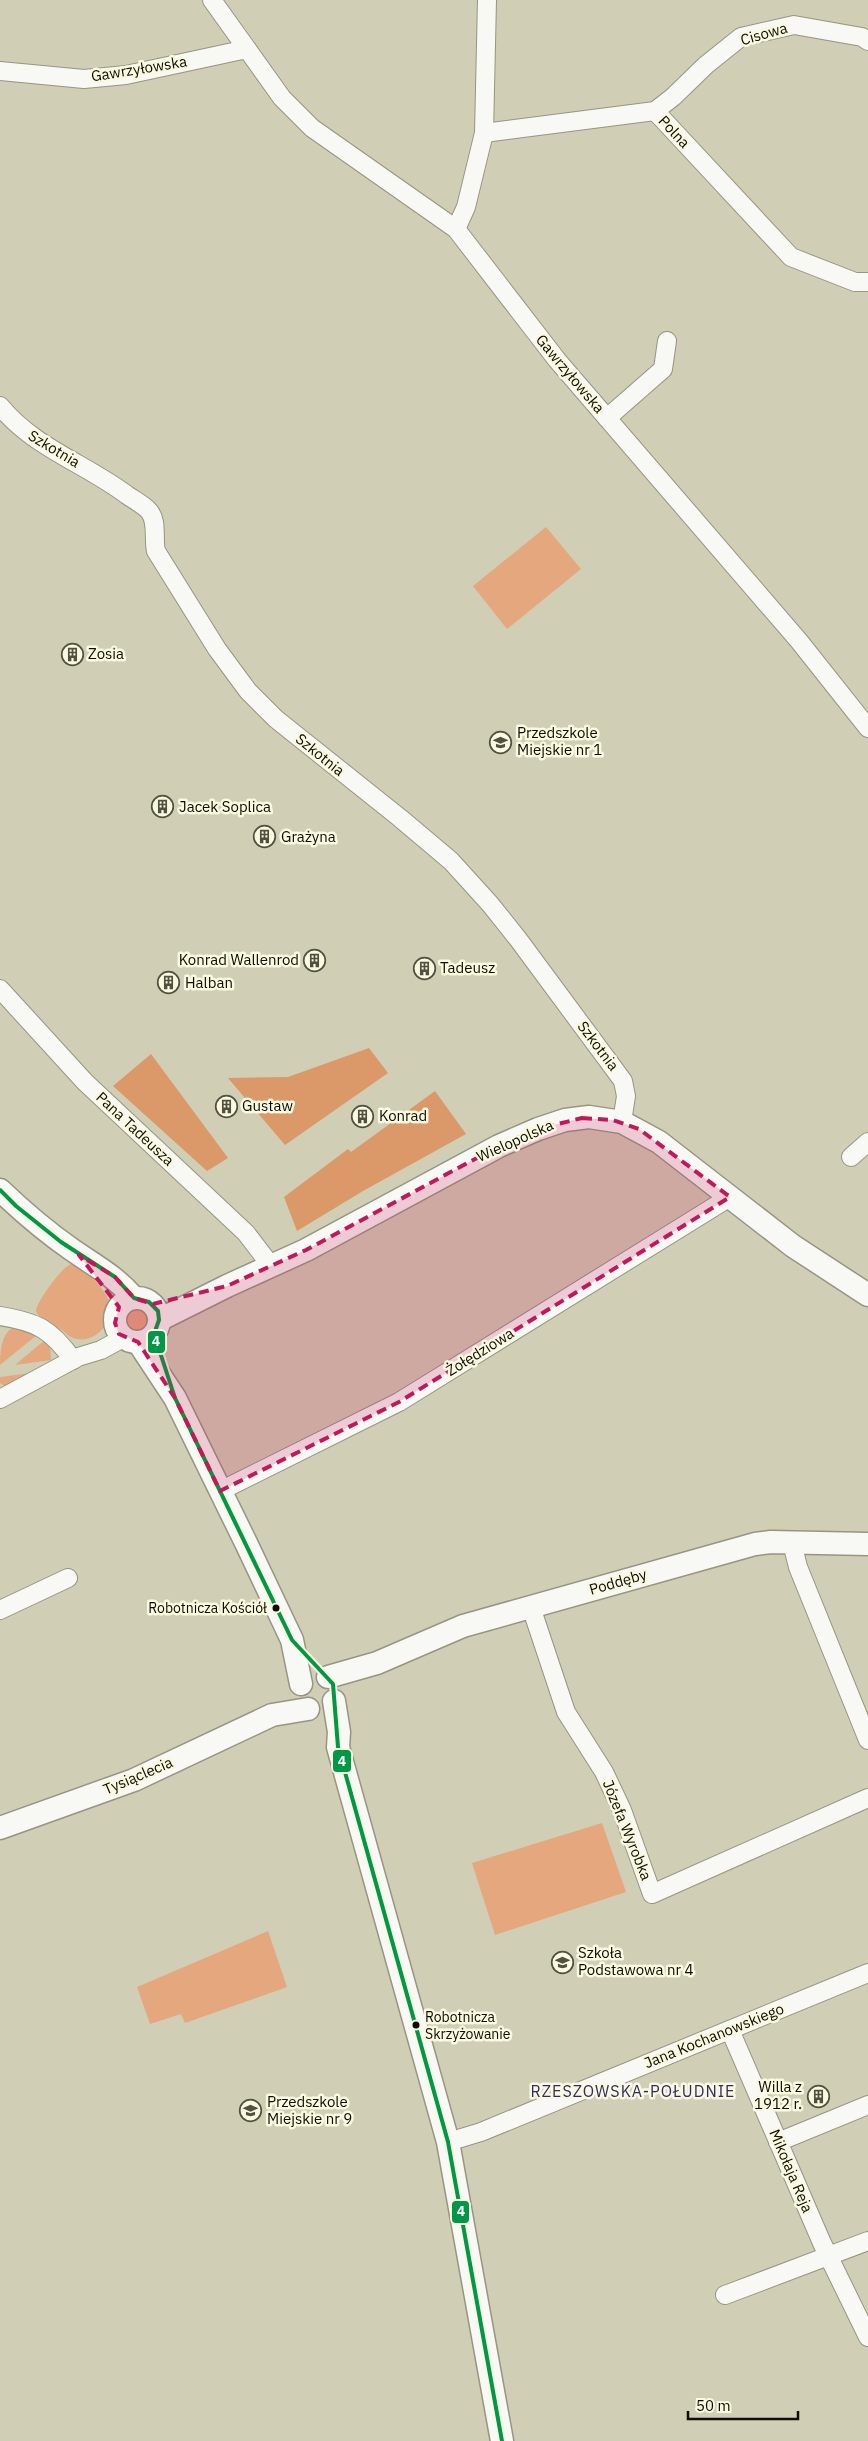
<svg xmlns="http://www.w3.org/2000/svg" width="868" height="2441" font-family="'IBM Plex Sans',sans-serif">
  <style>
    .green { fill: #e5a77e }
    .forest { fill: #db9869 }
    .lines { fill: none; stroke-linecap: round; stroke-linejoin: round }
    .minor-casing { stroke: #979582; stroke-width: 20 }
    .tertiary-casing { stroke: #979582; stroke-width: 25 }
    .minor { stroke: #f8f8f4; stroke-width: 18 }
    .tertiary { stroke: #f8f8f4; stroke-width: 22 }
    .bus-1-casing { stroke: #f9f8e1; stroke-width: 8 }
    .bus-1 { stroke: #019749; stroke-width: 4 }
    .marked { fill: #c2185b; fill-opacity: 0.2; stroke: #c2185b; stroke-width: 4; stroke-dasharray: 10 6; stroke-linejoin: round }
    .bus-dot { fill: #0e0d01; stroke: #f9f8e1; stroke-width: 2 }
    .labels { text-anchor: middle; stroke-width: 5; stroke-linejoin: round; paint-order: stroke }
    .bus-label { font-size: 14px; fill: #0e0d01; stroke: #f9f8e1; text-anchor: end }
    .street-label { font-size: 15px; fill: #0e0d01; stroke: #f9f8e1 }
    .poi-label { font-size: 15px; fill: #0e0d01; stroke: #f9f8e1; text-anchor: start }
    .neighbourhood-label { font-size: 16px; letter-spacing: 1px; fill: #312a65; stroke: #f9f8e1 }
    .line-badge { stroke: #f9f8e1; stroke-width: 2 }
    .badge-label { font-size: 14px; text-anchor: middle; font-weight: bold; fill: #fff }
  </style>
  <rect width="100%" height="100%" fill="#d0ceb5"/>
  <g class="green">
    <path d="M546 527 581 569 507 629 473 586Z"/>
    <path d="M71 1264C79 1264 84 1271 90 1276 97 1283 105 1291 109 1301 115 1320 97 1343 77 1339 70 1338 66 1333 60 1329 52 1323 40 1321 36 1311 37 1301 62 1267 71 1264Z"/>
    <circle cx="137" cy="1320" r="10"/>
    <path d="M16 1327 38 1334 0 1365C0 1353 1 1330 16 1327Z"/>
    <path d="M46 1339 50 1345 51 1360 15 1365Z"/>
    <path d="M31 1373 6 1387 0 1383V1377Z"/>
    <path d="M602 1823 626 1892 495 1935 472 1863Z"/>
    <path d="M268 1931 287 1987 185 2023 181 2014 150 2024 137 1987Z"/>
  </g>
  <g class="forest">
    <path d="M369 1048 388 1073 285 1145 228 1078 288 1077Z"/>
    <path d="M151 1054 228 1158 207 1171 113 1086Z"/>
    <path d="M435 1091 466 1134 363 1191 297 1231 284 1197 348 1149 351 1152Z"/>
  </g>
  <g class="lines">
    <defs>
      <g id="minor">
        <path d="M212 0 282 98 312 128 456 229 557 360 799 641 868 728"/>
        <path d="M0 71 84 79 126 75 247 49"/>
        <path d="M655 111 791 257 855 282H868"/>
        <path d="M484 133 655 111 673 97 706 65 741 37 794 25 862 37 868 41"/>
        <path d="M456 229 466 207 484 133 487 0"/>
        <path d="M0 406C33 447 86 464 127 495 134 500 144 505 149 511 158 521 153 539 156 551L217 649 248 691 276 719 400 818 451 861 490 904 518 939 623 1081 626 1096 622 1122"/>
        <path d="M607 418 663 369 667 341"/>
        <path d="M0 989 85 1082 246 1233 272 1267"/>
        <path d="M851 1157 868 1142"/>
        <path d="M0 1316C37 1322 51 1329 73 1360"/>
        <path d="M0 1399 78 1357 101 1350 123 1338"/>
        <path d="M220 1491 399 1402 730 1197"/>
        <path d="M792 1543 798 1567 868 1740"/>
        <path d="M531 1607 566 1712 604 1772 622 1810 652 1894 868 1798"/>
        <path d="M0 1610 68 1578"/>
        <path d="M730 2030 822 2243 868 2337"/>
        <path d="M448 2142 481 2132 868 1973"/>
        <path d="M778 2142 868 2105"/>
        <path d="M725 2295 868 2241"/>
      </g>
      <g id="tertiary">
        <path d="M0 1190C22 1211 45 1231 71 1249 95 1266 114 1275 134 1298"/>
        <circle cx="137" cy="1320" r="22"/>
        <path d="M159 1320 227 1286 306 1250 499 1146 538 1129 565 1120 589 1117 622 1122 659 1142 793 1246 868 1295"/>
        <path d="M138 1342 175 1398 247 1545 292 1640 301 1684"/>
        <path d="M328 1677 377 1663 463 1626 755 1544 771 1542 868 1544"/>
        <path d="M334 1701 339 1732 338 1747 448 2142 502 2441"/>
        <path d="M0 1828 134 1780 272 1715 308 1709"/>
      </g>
    </defs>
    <use href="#minor" class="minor-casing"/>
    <use href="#tertiary" class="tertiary-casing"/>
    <use href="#minor" class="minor"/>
    <use href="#tertiary" class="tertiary"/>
    <defs>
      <path id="bus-1" d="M0 1190 16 1206 61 1242 115 1277 134 1298 149 1302 158 1311 159 1320 154 1334 175 1398 292 1640 333 1684 338 1747 448 2142 502 2441"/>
    </defs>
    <use href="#bus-1" class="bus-1-casing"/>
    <use href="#bus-1" class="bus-1"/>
  </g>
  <path class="marked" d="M582 1118 613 1120 639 1129 730 1197 399 1402 220 1491 175 1398 138 1342 119 1334 115 1323 119 1307 79 1255 115 1277 134 1298 153 1304 227 1286 306 1250 499 1146 538 1129Z"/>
  <defs>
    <symbol id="building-ring" viewBox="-11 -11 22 22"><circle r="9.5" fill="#f9f8e1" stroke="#525140" stroke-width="1.5"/><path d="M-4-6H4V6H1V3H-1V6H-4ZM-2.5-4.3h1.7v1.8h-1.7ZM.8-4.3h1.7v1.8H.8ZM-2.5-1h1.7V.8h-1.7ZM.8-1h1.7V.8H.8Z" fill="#525140"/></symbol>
    <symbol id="school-ring" viewBox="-11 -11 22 22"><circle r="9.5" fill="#f9f8e1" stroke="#525140" stroke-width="1.5"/><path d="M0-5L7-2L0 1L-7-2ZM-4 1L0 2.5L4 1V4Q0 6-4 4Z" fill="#525140"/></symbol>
  </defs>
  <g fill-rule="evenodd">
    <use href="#building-ring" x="60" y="642" width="25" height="25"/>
    <use href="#school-ring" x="488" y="730" width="25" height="25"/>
    <use href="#building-ring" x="150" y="794" width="25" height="25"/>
    <use href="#building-ring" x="252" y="824" width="25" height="25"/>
    <use href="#building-ring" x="302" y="948" width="25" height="25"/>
    <use href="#building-ring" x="412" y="956" width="25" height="25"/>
    <use href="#building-ring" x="156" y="970" width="25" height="25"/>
    <use href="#building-ring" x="214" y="1094" width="25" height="25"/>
    <use href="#building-ring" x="350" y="1104" width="25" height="25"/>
    <use href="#school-ring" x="550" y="1950" width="25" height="25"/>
    <use href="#building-ring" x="806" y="2084" width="25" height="25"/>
    <use href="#school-ring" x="238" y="2098" width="25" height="25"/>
  </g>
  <g class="bus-dot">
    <circle cx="276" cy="1608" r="4.5"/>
    <circle cx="416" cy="2025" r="4.5"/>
  </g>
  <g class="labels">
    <g class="bus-label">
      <text x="267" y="1613">Robotnicza Kościół</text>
      <text x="425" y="2022" text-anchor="start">Robotnicza<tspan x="425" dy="17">Skrzyżowanie</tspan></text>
    </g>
    <g class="street-label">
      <text transform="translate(764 34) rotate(-16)" y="5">Cisowa</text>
      <text transform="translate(139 69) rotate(-9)" y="5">Gawrzyłowska</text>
      <text transform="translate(674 132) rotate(47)" y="5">Polna</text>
      <text transform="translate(570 374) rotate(50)" y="5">Gawrzyłowska</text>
      <text transform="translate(54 449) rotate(31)" y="5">Szkotnia</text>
      <text transform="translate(320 755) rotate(39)" y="5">Szkotnia</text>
      <text transform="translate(598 1046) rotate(53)" y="5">Szkotnia</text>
      <text transform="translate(135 1129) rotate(43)" y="5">Pana Tadeusza</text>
      <text transform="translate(515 1141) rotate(-24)" y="5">Wielopolska</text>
      <text transform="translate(480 1352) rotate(-32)" y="5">Żołędziowa</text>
      <text transform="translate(618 1582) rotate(-16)" y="5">Poddęby</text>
      <text transform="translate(138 1776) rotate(-23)" y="5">Tysiąclecia</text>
      <text transform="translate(627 1830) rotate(68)" y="5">Józefa Wyrobka</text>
      <text transform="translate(714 2036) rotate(-22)" y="5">Jana Kochanowskiego</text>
      <text transform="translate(791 2171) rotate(67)" y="5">Mikołaja Reja</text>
    </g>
    <g class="poi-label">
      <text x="88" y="659">Zosia</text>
      <text x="517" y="738">Przedszkole<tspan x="517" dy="17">Miejskie nr 1</tspan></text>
      <text x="179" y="812">Jacek Soplica</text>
      <text x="281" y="842">Grażyna</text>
      <text x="299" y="965" text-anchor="end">Konrad Wallenrod</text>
      <text x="440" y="973">Tadeusz</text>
      <text x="185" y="988">Halban</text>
      <text x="242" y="1111">Gustaw</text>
      <text x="379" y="1121">Konrad</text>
      <text x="578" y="1958">Szkoła<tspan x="578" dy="17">Podstawowa nr 4</tspan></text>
      <text x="802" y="2092" text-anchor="end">Willa z<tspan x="802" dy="17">1912 r.</tspan></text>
      <text x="267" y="2107">Przedszkole<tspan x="267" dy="17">Miejskie nr 9</tspan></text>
    </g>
    <g class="neighbourhood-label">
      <text x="633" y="2097">RZESZOWSKA-POŁUDNIE</text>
    </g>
  </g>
  <g class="line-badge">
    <rect x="147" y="1330" width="19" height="24" rx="5" fill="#019749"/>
    <rect x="332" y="1749" width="20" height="24" rx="5" fill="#019749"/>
    <rect x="451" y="2200" width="19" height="24" rx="5" fill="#019749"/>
  </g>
  <g class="badge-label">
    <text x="156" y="1346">4</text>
    <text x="342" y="1766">4</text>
    <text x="461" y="2216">4</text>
  </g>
  <path d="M688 2411v8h110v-8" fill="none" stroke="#0e0d01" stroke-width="2.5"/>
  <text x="696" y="2411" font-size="15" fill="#0e0d01" stroke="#f9f8e1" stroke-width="4" paint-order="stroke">50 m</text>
</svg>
